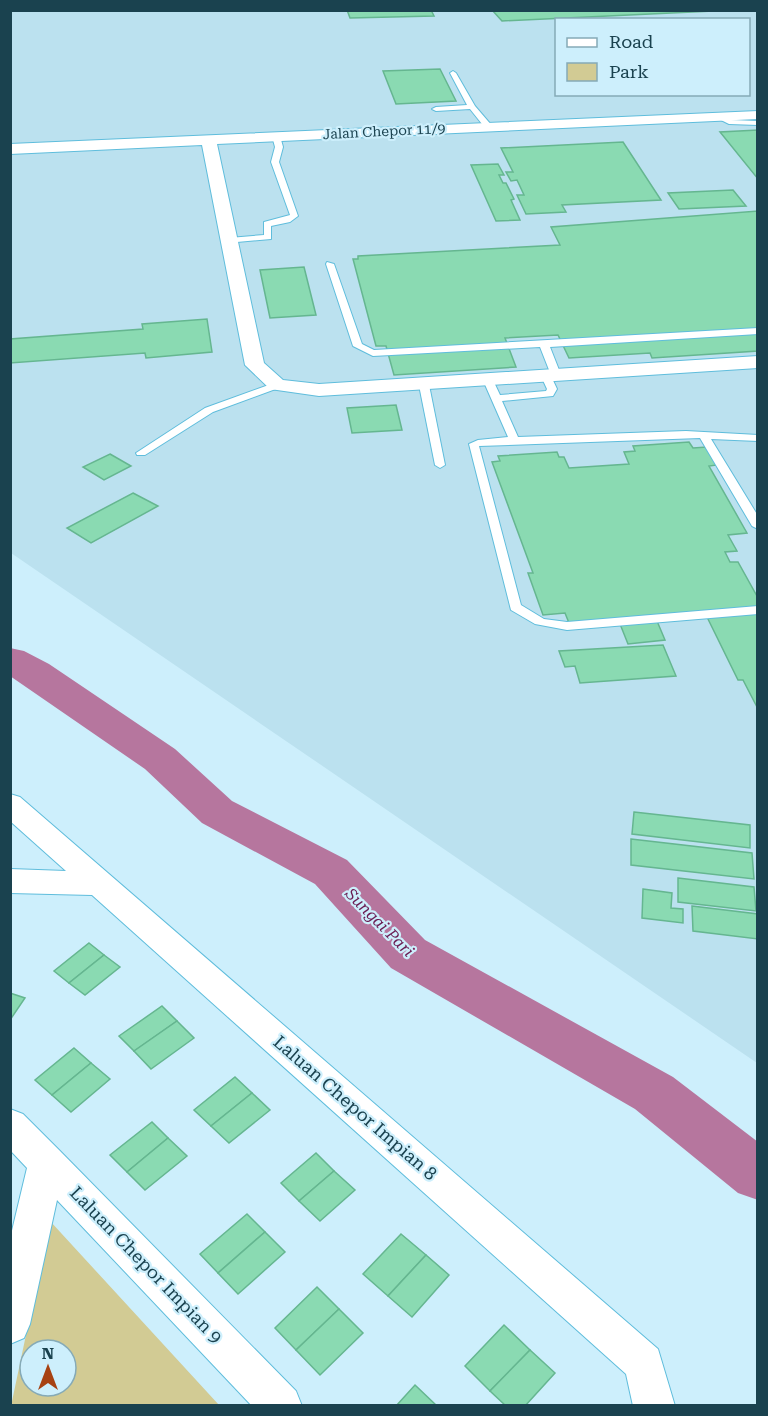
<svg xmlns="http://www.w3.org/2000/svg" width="768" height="1416" font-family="'Roboto Serif',serif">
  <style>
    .built { fill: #bbe1ef; fill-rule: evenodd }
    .green { fill: #d2cb94; fill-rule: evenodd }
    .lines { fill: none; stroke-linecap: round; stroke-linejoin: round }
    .river { fill: #b6769e; fill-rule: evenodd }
    .building { fill: #8adab2; stroke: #65b690; stroke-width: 1.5 }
    .service-casing { stroke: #5fbddc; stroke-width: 2 }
    .minor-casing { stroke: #5fbddc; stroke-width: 2 }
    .service { fill: #fff; fill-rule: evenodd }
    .minor { fill: #fff; fill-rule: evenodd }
    .labels { text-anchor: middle; stroke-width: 4.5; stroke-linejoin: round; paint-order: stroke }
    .far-street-label { font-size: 14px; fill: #1a424f; stroke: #cdeffc }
    .water-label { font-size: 16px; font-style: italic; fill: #6a1c53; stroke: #cdeffc }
    .near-street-label { font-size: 18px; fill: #1a424f; stroke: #cdeffc }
  </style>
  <rect width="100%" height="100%" fill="#cdeffc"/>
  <path class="built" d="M10 11H757V1063L11 553ZM556 20H748V94H556Z"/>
  <path class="green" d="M50 1221 219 1405 11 1406ZM30 1350H66V1386H30Z"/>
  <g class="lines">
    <path class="river" d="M10 648 24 651 49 664 175 749 232 801 347 860 425 940 673 1077 758 1142V1200L738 1193 635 1109 391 968 315 884 202 823 145 769 10 676Z"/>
  </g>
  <g class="building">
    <path d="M347 10H431L434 16 350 18Z"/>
    <path d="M492 10H713V11L502 21Z"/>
    <path d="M440 69 456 101 396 104 383 71Z"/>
    <path d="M758 130V179L720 132Z"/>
    <path d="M623 142 661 200 562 205 566 212 526 214 517 195H524L517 180 511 181 506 172H513L501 148Z"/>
    <path d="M498 164 504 175H499L503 183H506L514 199 511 200 520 220 496 221 471 165Z"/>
    <path d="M733 190 746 206 679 209 668 193Z"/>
    <path d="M758 211V351L652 358 650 353 569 358 558 335 505 338 516 367 394 375 386 346H376L353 259H358V256L560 245 551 227Z"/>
    <path d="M304 267 316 315 270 318 260 270Z"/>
    <path d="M207 319 212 352 146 358 145 353 10 363V339L143 329 142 324Z"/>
    <path d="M396 405 402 430 352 433 347 408Z"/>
    <path d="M689 442 693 448 707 447 717 465 709 466 747 533 728 535 737 551 725 552 730 562H738L758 598V607L569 623 565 613 543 615 528 573H533L492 462 500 461 498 456 557 452 559 457H564L569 468 629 464 624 452 635 451 633 446Z"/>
    <path d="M110 454 131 466 104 480 83 467Z"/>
    <path d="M133 493 158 506 91 543 67 528Z"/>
    <path d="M758 611V709L743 680H738L706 615Z"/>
    <path d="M657 621 665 640 628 644 620 624Z"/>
    <path d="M663 645 676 676 580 683 575 666 565 667 559 651Z"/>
    <path d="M634 812 750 825V848L632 834Z"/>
    <path d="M631 839 752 853 754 879 631 865Z"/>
    <path d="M678 878 754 887 756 911 678 902Z"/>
    <path d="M643 889 672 893 671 908 683 909V923L642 918Z"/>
    <path d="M692 906 758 914V939L693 931Z"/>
    <path d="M89 943 104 955 69 983 54 971Z"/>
    <path d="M104 955 120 967 85 995 69 983Z"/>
    <path d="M10 993 25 998 10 1020Z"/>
    <path d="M162 1006 177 1021 134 1051 119 1036Z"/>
    <path d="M177 1021 194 1038 151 1069 134 1051Z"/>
    <path d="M74 1048 91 1063 52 1095 35 1080Z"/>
    <path d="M91 1063 110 1079 71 1112 52 1095Z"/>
    <path d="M235 1077 252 1093 211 1126 194 1110Z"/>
    <path d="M252 1093 270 1110 229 1143 211 1126Z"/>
    <path d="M152 1122 168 1138 127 1172 110 1155Z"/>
    <path d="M168 1138 187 1156 145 1190 127 1172Z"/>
    <path d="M316 1153 334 1171 299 1201 281 1183Z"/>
    <path d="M334 1171 355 1190 320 1221 299 1201Z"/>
    <path d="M247 1214 265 1232 218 1273 200 1254Z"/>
    <path d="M265 1232 285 1252 238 1294 218 1273Z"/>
    <path d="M401 1234 426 1255 388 1296 363 1274Z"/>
    <path d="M426 1255 449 1275 412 1317 388 1296Z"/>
    <path d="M317 1287 339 1309 296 1350 275 1328Z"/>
    <path d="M339 1309 363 1333 320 1375 296 1350Z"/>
    <path d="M504 1325 530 1350 490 1391 465 1366Z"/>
    <path d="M530 1350 555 1373 525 1406H506L490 1391Z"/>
    <path d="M415 1385 437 1406H396Z"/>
  </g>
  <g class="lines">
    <defs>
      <g id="service">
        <path d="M453 71 456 73 475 106 493 127 492 129H486L470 109 436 111 432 109 436 107 467 105 450 73Z"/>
        <path d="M717 114H723L731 120 758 121V125L729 124 717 118Z"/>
        <path d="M276 134 280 136 283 147 279 162 298 216 290 222 271 226V239L226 243 225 241 229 238 264 235V222L290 215 271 162 275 147 272 136Z"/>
        <path d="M327 262 334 264 362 344 374 350 758 328V334L550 347 561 375 556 378 551 375 540 347 373 356 353 346 326 264Z"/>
        <path d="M546 373 550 374 557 389 553 396 502 401 518 437 686 431 758 435V441L711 439 758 516V529L752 526 700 438 479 446 521 605 544 619 567 622 758 606V614L567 630 535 624 511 610 469 444 478 440 508 437 483 380 484 378H492L500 395 546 391 547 389 541 376Z"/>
        <path d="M277 382 281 383V387L213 412 145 455H137L136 453 205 408Z"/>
        <path d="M424 382 429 385 445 465 440 468 435 465 419 385Z"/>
      </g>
      <g id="minor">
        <path d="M758 111V119L217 144 264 363 283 380 319 384 758 356V368L319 396 270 389 245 365 202 145 10 154V144Z"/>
        <path d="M10 794 20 797 658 1349 675 1406H633L626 1374 92 895 10 893V869L66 871 10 821Z"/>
        <path d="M10 1109 23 1114 60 1151 296 1391 302 1406H252L57 1200 30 1324 24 1338 10 1344V1239L27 1168 10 1150Z"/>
      </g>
    </defs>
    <use href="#service" class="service-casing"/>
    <use href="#minor" class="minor-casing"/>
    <use href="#service" class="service"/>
    <use href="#minor" class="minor"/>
  </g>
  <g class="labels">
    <g class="far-street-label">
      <text transform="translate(384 131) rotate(-3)" y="5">Jalan Chepor 11/9</text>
    </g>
    <g class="water-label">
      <text transform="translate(380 922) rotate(45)" y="6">Sungai Pari</text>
    </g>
    <g class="near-street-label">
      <text transform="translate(355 1108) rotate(41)" y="6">Laluan Chepor Impian 8</text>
      <text transform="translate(146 1265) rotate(46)" y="6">Laluan Chepor Impian 9</text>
    </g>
  </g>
  <rect width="768" height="1416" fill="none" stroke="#1a424f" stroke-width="24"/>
  <rect x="555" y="18" width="195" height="78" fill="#cdeffc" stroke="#85aab7" stroke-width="1.5"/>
  <rect x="567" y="38" width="30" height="9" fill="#ffffff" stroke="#85aab7" stroke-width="1.5"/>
  <text x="609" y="48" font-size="18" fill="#1a424f">Road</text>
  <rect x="567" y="63" width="30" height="18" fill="#d2cb94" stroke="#85aab7" stroke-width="1.5"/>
  <text x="609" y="78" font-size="18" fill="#1a424f">Park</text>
  <g transform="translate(48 1368)"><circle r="28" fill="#cdeffc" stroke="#85aab7" stroke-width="1.5"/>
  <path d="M0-4.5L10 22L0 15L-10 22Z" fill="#a74212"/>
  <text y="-9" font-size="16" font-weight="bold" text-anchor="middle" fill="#1a424f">N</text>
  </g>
</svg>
